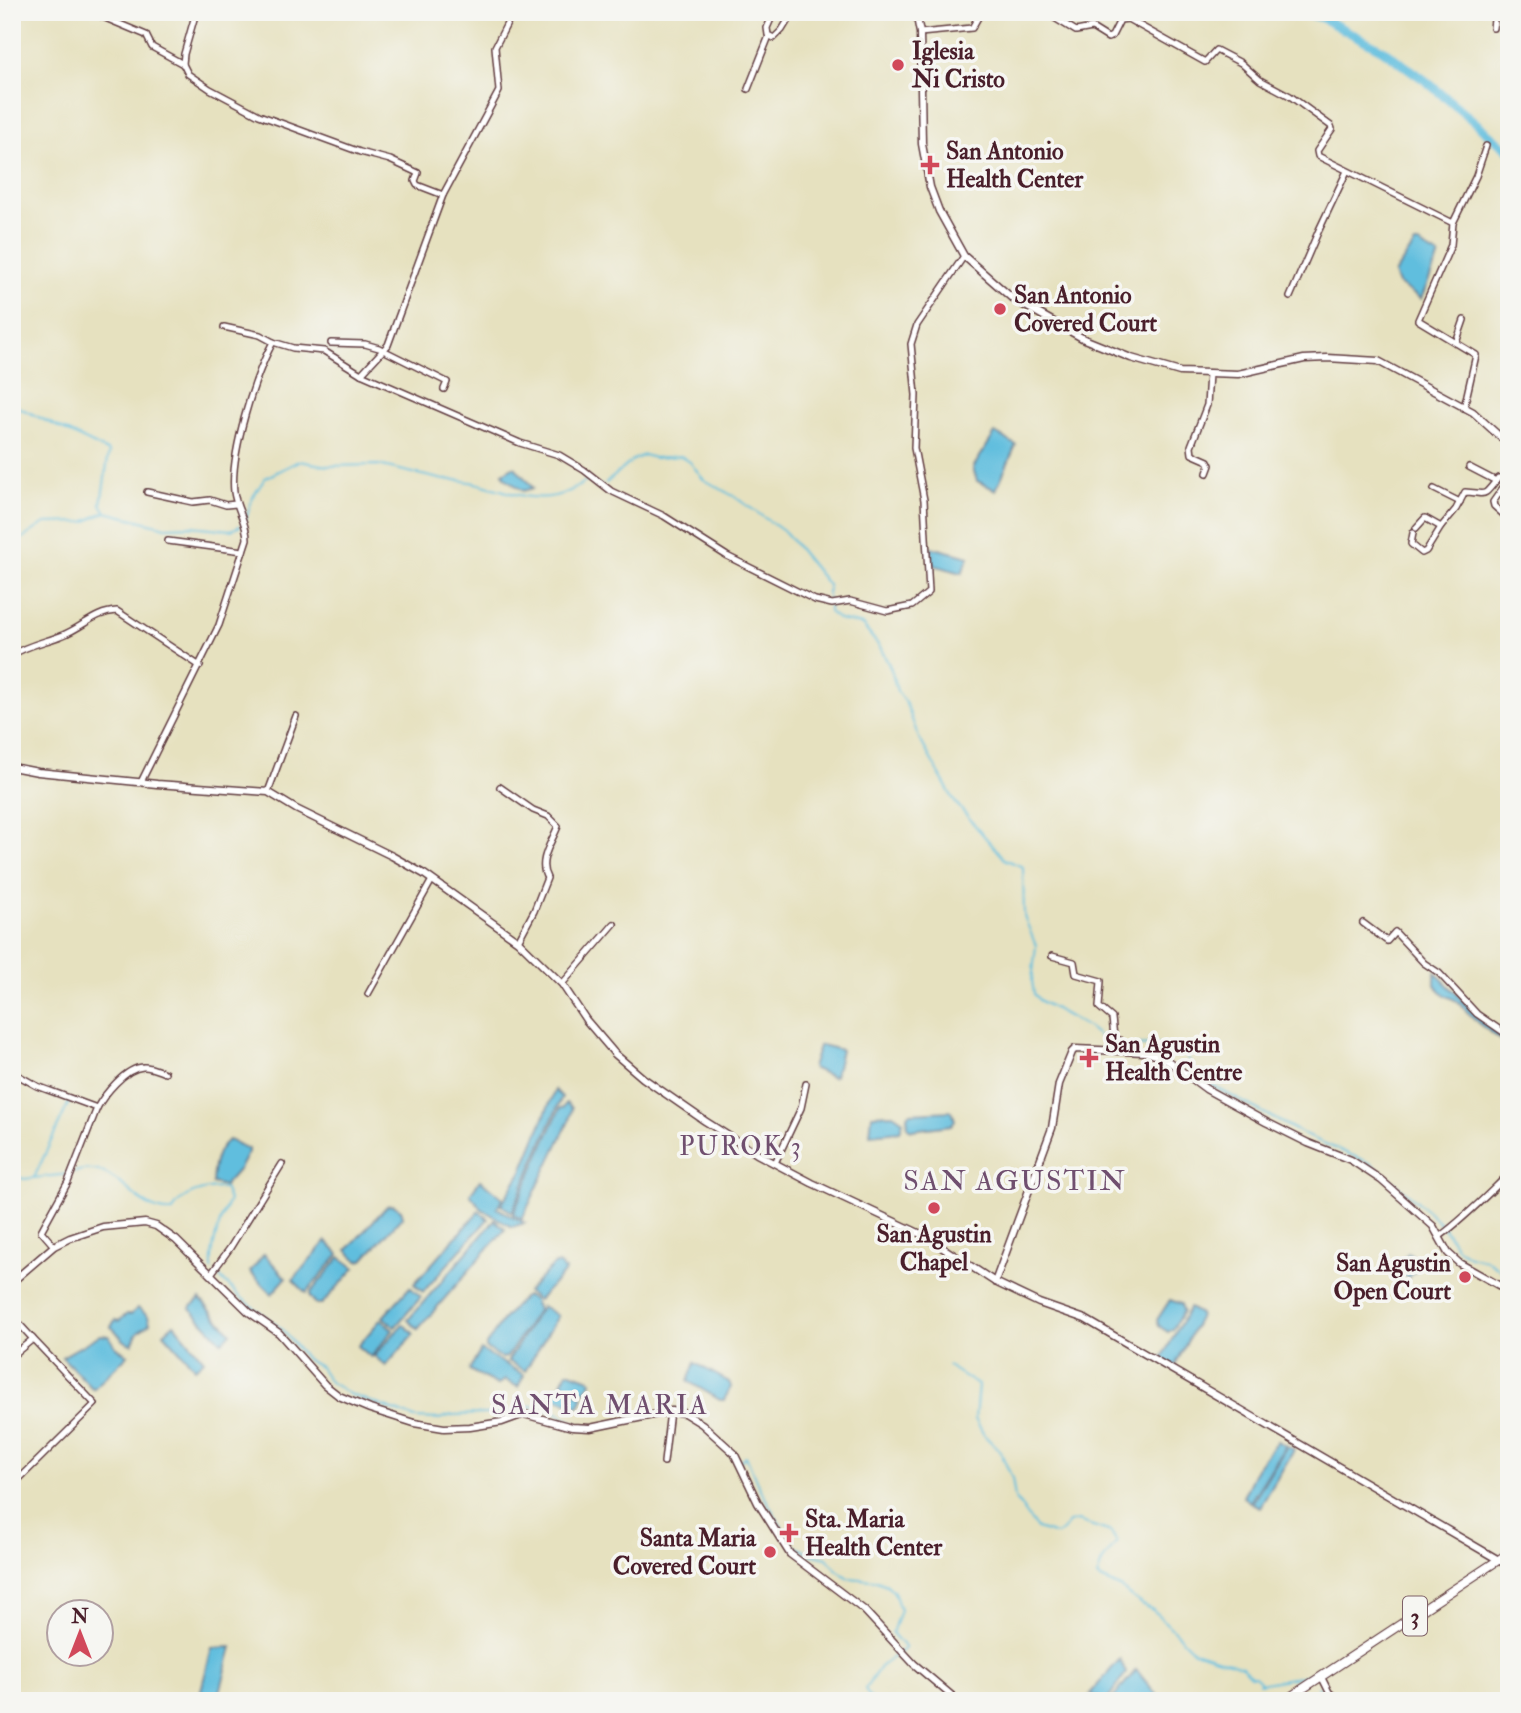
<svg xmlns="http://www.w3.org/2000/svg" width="1521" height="1713" font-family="'IM FELL Double Pica',serif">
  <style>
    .water { fill: #60bede; stroke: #556e84; stroke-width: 2 }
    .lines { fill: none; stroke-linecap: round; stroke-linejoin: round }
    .stream { stroke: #60bede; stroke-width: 2 }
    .river { stroke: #60bede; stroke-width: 9 }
    .minor-casing { stroke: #613c41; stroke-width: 8 }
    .tertiary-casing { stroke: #613c41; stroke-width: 9 }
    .trunk-casing { stroke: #613c41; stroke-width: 10 }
    .minor { stroke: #fff; stroke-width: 5 }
    .tertiary { stroke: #fff; stroke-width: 6 }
    .trunk { stroke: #fff; stroke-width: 8 }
    .poi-dot { fill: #d1495b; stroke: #f6f6f2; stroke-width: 2.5 }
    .labels { text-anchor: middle; stroke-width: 7; stroke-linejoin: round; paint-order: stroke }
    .shield { fill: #f6f6f2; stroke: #7e6067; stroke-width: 2 }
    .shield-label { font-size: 23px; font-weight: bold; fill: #4a1f2b }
    .poi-label { font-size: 24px; font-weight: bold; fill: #4a1f2b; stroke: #f6f6f2; text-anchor: start }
    .neighbourhood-label { font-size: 26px; letter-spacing: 2px; fill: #704f6f; stroke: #f6f6f2 }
    .quarter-label { font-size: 28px; letter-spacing: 2px; fill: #704f6f; stroke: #f6f6f2 }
  </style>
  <rect width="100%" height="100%" fill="#f6f6f2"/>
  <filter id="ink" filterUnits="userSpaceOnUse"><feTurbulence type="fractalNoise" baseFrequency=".0143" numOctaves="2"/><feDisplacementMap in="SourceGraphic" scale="14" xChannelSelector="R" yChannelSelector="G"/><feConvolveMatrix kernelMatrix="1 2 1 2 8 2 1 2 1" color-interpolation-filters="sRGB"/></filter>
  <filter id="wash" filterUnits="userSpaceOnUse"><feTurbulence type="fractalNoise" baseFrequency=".00686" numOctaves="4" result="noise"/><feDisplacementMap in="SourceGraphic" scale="28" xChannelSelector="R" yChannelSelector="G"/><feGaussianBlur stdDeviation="1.57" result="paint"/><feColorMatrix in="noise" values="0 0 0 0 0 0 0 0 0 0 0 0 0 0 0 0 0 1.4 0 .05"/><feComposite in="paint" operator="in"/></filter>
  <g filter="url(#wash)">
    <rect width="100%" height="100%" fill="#e6e1bf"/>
    <g class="water">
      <path d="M1415 244H1418L1439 256 1421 299 1398 284 1394 274Z"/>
      <path d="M995 433 1016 445 996 490 977 481 973 468Z"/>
      <path d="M513 467H515L533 488 523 491 504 477 503 473Z"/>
      <path d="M931 547 969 557 962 573 933 565Z"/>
      <path d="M1435 972 1477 1015 1509 1038V1046L1478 1023 1457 1001 1445 995 1435 985Z"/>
      <path d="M821 1045 841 1050 835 1076 832 1077 812 1068 819 1046Z"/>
      <path d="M555 1090 562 1097 512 1212 501 1205 522 1171Z"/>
      <path d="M566 1103 572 1108 569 1121 522 1219 513 1214 560 1108H563Z"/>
      <path d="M952 1111 955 1120 951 1125 912 1130 908 1128 907 1116 910 1113Z"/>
      <path d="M893 1114 903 1121 900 1131 870 1134 872 1115Z"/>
      <path d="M229 1140 248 1149V1152L239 1169 224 1186 212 1183C213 1168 215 1148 229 1140Z"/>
      <path d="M480 1180 503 1198 497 1208 525 1223 512 1227 482 1209 470 1194Z"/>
      <path d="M393 1205 401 1210 403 1216 363 1260 358 1261 347 1250 387 1206Z"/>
      <path d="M479 1211 488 1219 423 1292 414 1284Z"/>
      <path d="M495 1220 505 1229 418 1329 408 1320Z"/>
      <path d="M326 1241 339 1254 306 1293 293 1280Z"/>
      <path d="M1408 1253 1425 1263 1408 1278 1395 1270Z"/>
      <path d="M264 1254 286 1278 272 1294 250 1272Z"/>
      <path d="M340 1257 355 1268 322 1304H316L310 1297V1293Z"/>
      <path d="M558 1264 565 1270 564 1273 538 1300 527 1292 554 1265Z"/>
      <path d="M410 1287 421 1297 395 1327 383 1317Z"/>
      <path d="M527 1296 534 1300 538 1310 507 1357 502 1358 486 1348V1345L505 1317 524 1297Z"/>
      <path d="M200 1299 231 1333 222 1342 190 1308Z"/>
      <path d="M1170 1300 1181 1304 1183 1311 1173 1329 1168 1332 1159 1326 1157 1320Z"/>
      <path d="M542 1306 558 1316 525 1371 508 1361Z"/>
      <path d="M138 1308 148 1316 150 1323 137 1333 132 1344C122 1343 119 1332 111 1327L115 1320 119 1321 127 1314H131Z"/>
      <path d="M1189 1308 1200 1314 1199 1318 1175 1366 1163 1362 1162 1358Z"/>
      <path d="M381 1319 393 1330 371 1357 358 1346Z"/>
      <path d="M174 1324 204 1360 195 1368 164 1333Z"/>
      <path d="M403 1324 414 1334 386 1366 374 1356Z"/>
      <path d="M100 1335 109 1336 116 1347 128 1355 93 1389 62 1357Z"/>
      <path d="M481 1350 524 1375 518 1387 505 1380 498 1385 469 1370Z"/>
      <path d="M695 1363 729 1382 731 1387 724 1400H720L688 1381Z"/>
      <path d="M567 1372H571L590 1379 591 1382 585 1392 561 1383Z"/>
      <path d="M557 1386 583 1396 579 1407 550 1396 553 1389Z"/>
      <path d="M1277 1441 1285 1445V1447L1250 1502 1243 1497 1258 1466Z"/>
      <path d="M1287 1446 1294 1450 1260 1507 1252 1503Z"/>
      <path d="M232 1647 220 1692 231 1696 229 1701H207L199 1698 212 1648Z"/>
      <path d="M1120 1659 1126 1673 1106 1701 1090 1694Z"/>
      <path d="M1136 1670 1162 1701H1110Z"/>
    </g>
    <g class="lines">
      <g class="stream">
        <path d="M12 404 109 452 101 504 106 512 166 527 191 526 231 530 240 526"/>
        <path d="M606 483 633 460 644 455 654 458 681 456 690 462 703 479 735 497 786 533 828 585V600"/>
        <path d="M245 521 253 497 265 478 299 461 328 466 378 465 444 480C496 477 536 521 587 480L597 487 601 485"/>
        <path d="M20 540 45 523 85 522 105 512"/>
        <path d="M829 606V612L839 620 862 625 880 647 891 669 897 691 905 701 919 738 955 802 1004 859 1023 867 1024 916 1036 946 1032 981 1034 994 1039 1000 1086 1026 1105 1041 1120 1046"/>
        <path d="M1126 1046 1167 1045 1183 1050 1195 1072 1209 1084 1309 1137 1370 1163 1417 1201 1442 1225 1456 1247 1469 1256 1487 1260 1509 1276"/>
        <path d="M75 1172C120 1158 133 1215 173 1211 181 1192 206 1188 224 1188L229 1200C220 1220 210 1247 212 1269"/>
        <path d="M12 1175 24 1179 70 1174"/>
        <path d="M34 1178 70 1100"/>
        <path d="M216 1273 238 1295 283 1330 300 1352 307 1360 320 1367 330 1382 349 1394 415 1418 439 1419 452 1415 518 1413 531 1406 554 1411 578 1425"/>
        <path d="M948 1366 978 1385 975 1419 984 1435 1000 1451 1012 1478 1015 1498 1037 1529 1056 1535 1063 1531 1069 1523 1078 1521 1111 1532 1117 1542 1102 1562 1097 1577 1122 1589 1141 1604 1153 1610 1194 1651 1242 1666 1251 1676H1255L1261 1682 1259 1684 1309 1675"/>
        <path d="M740 1461 746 1456 757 1483 791 1544 810 1554 827 1558 835 1568 848 1578 874 1580 887 1585 894 1592 900 1610 892 1633 905 1648 880 1667 865 1689 872 1701"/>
        <path d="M1317 1687 1332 1701"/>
      </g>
      <g class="river">
        <path d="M1256 12H1270"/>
        <path d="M1291 12 1305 13 1322 18 1383 50 1426 81 1509 151"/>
      </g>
    </g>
  </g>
  <g filter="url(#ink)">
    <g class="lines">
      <defs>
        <g id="minor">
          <path d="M91 12 146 35 152 47 183 64 188 74 210 89 259 115 360 152 390 160 418 173 415 181 417 185 443 195"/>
          <path d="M774 12 767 28 768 35 774 38 782 30 793 12"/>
          <path d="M1045 12 1076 31 1092 28 1108 38 1112 36 1120 20 1128 19 1205 62 1216 50 1241 63 1260 80 1290 96 1331 126 1332 129 1317 151 1318 156 1453 223 1451 245 1418 320 1476 355 1464 408"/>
          <path d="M1493 28 1495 12"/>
          <path d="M920 33 972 28 981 12"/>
          <path d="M183 64 184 54 196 12"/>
          <path d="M748 89 769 36"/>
          <path d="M1453 223 1476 176 1486 146"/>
          <path d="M1290 297 1319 230 1347 171"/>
          <path d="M224 327 260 335 273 342 293 348 324 351 361 374 520 443 559 455 584 470 611 491 664 516 727 556 815 600 832 604 850 601 887 611 912 606 929 592 924 500 914 448 916 395 911 344 917 325 964 256"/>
          <path d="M331 343 365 344 379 348 447 382 444 389"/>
          <path d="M1456 343 1464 320"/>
          <path d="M361 374 388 345 443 195 499 91 495 47 513 12"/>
          <path d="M1469 467 1496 481"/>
          <path d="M1207 473 1210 465 1208 461 1192 454 1191 446 1207 405 1209 374"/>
          <path d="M1434 489 1460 502"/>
          <path d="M147 492 193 502 210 500 226 505 236 504"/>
          <path d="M1504 515 1494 506 1493 502 1509 479"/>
          <path d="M1441 527 1456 509 1465 492C1487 493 1482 499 1498 478L1509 477"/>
          <path d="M1413 533 1411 544 1422 553 1426 551 1441 527 1425 518 1416 528"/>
          <path d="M168 541 243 551"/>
          <path d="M12 655C27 645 46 642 63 635 83 627 95 612 117 611L200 666"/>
          <path d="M141 782 219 625 247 539C247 523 236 508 234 492 230 454 254 377 273 342"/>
          <path d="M500 787 533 810 548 816 558 826C552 842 537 861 547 878L534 911 518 941"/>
          <path d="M268 792 296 716"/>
          <path d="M1363 923 1387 941 1395 932 1424 963 1439 973 1477 1014 1509 1036"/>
          <path d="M1052 956 1074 962 1076 974 1101 981 1099 1007 1112 1018 1114 1037 1123 1042 1122 1050"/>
          <path d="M562 984 614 924"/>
          <path d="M368 994 432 880"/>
          <path d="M12 1072 37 1086 97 1108 68 1182 41 1231 54 1246"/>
          <path d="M97 1108C104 1095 125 1068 143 1067 150 1066 159 1071 165 1073"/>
          <path d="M775 1163 801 1108 806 1084"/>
          <path d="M1439 1237C1465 1218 1486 1196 1509 1174"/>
          <path d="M211 1274 230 1248 282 1164"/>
          <path d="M12 1316 33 1339 12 1356"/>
          <path d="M664 1462 670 1411"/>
          <path d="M13 1485 95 1404 33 1339"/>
          <path d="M1321 1676 1329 1692 1339 1701"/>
        </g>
        <g id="tertiary">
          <path d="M916 12 920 33 922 144 930 187 939 211 964 256 1013 299 1084 339 1131 358 1180 372 1238 374 1304 359 1327 358 1378 361 1473 412 1509 445"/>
          <path d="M12 767 38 772 157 784 268 792 296 809 392 856 424 874 518 941 562 984 586 1020 615 1054 643 1078 705 1121 757 1154 812 1183 923 1235 995 1282 1039 1303 1085 1319 1509 1566"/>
          <path d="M12 1282 54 1246 70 1238 103 1227 145 1223 156 1226 176 1240 249 1312 279 1333 325 1385 339 1396 370 1409 414 1423 444 1428 470 1427 502 1422 524 1414 572 1427 590 1428 672 1411 684 1413 702 1424 734 1453 758 1503 790 1554 864 1610 914 1664 958 1701"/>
          <path d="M995 1282 1052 1128 1059 1084 1072 1052 1075 1049 1145 1052 1164 1058 1206 1089 1266 1122 1308 1143 1351 1160 1381 1180 1433 1226 1448 1253 1459 1263 1509 1291"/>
        </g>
        <path id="trunk" d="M1284 1701 1509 1553"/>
      </defs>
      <use href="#minor" class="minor-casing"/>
      <use href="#tertiary" class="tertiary-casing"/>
      <use href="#trunk" class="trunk-casing"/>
      <use href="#minor" class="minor"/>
      <use href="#tertiary" class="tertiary"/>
      <use href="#trunk" class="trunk"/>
    </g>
  </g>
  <g class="poi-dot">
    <circle cx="898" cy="65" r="7"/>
    <path d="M926.5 154.5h7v7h7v7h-7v7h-7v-7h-7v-7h7z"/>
    <circle cx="1000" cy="309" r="7"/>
    <path d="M1085.5 1047.5h7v7h7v7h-7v7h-7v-7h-7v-7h7z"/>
    <circle cx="934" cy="1208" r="7"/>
    <circle cx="1465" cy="1277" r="7"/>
    <path d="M785.5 1522.5h7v7h7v7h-7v7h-7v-7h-7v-7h7z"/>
    <circle cx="770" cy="1552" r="7"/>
  </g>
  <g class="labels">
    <rect class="shield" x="1403" y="1596.5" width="24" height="39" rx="5"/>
    <g class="shield-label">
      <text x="1415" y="1624">3</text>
    </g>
    <g class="poi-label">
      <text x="912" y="59">Iglesia<tspan x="912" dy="28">Ni Cristo</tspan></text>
      <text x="946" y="159">San Antonio<tspan x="946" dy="28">Health Center</tspan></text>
      <text x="1014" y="303">San Antonio<tspan x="1014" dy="28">Covered Court</tspan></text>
      <text x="1105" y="1052">San Agustin<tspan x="1105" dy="28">Health Centre</tspan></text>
      <text x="934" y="1242" text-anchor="middle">San Agustin<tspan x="934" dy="28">Chapel</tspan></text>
      <text x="1451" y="1271" text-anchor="end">San Agustin<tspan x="1451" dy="28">Open Court</tspan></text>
      <text x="805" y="1527">Sta. Maria<tspan x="805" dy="28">Health Center</tspan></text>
      <text x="756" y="1546" text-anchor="end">Santa Maria<tspan x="756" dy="28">Covered Court</tspan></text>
    </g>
    <g class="neighbourhood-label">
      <text x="741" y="1155">PUROK 3</text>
    </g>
    <g class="quarter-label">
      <text x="1015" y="1190">SAN AGUSTIN</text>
      <text x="600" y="1414">SANTA MARIA</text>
    </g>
  </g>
  <rect width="1521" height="1713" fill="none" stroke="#f6f6f2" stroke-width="42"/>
  <g transform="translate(80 1633)"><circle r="33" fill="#f6f6f2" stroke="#b1a0a2" stroke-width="2"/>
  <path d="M0-5L12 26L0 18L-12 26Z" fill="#d1495b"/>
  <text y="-10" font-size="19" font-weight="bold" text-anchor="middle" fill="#4a1f2b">N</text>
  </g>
</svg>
